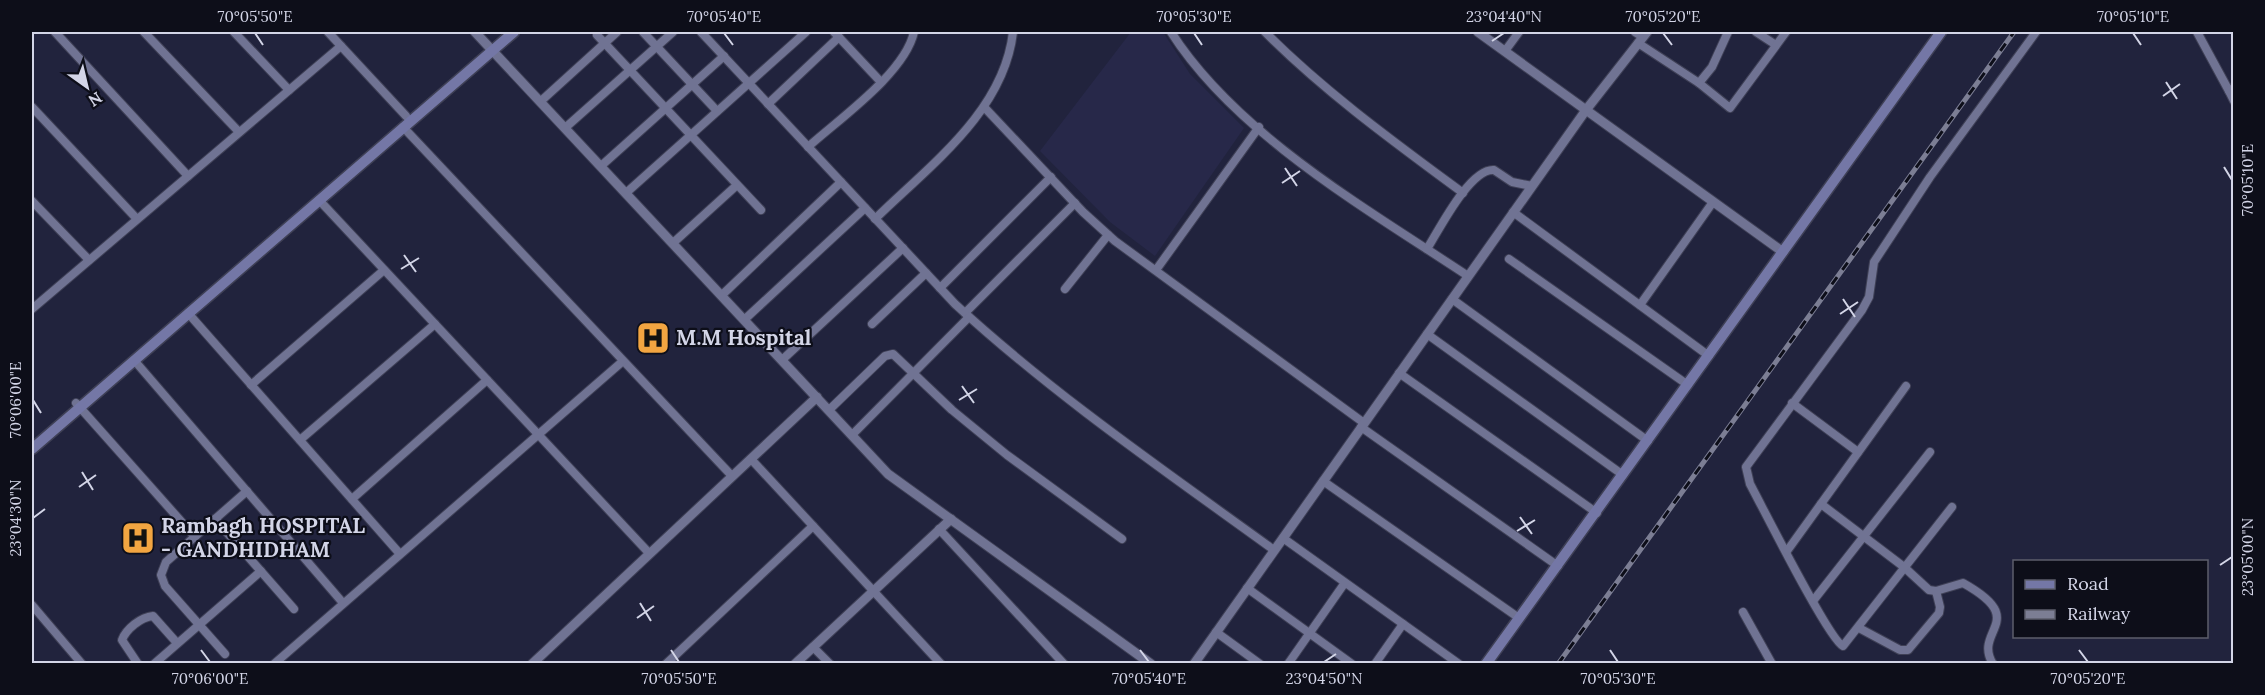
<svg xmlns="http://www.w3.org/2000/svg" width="2265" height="695" font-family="Lora,serif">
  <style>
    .built { fill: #272849 }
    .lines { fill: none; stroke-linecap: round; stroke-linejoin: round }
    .minor-casing { stroke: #3f4056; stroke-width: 10 }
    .tertiary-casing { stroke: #3f4056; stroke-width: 11 }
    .secondary-casing { stroke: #3f4056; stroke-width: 13 }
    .minor { stroke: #707393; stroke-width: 8 }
    .tertiary { stroke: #707393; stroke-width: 9 }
    .secondary { stroke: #7477a6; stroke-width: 10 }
    .rail-casing { stroke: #7c7e94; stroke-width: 5 }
    .rail { stroke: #0d0e19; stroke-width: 3; stroke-dasharray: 9; stroke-linecap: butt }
    .ticks { fill: none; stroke: #d3d5e7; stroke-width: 2 }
    .labels { text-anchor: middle; stroke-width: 4.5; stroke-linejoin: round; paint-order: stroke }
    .poi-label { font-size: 21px; font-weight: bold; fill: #d3d5e7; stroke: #0d0e19; text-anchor: start }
    .neatline { fill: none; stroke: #d3d5e7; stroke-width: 2 }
    .ticks-label { font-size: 15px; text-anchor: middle; fill: #d3d5e7 }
  </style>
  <rect width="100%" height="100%" fill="#21233d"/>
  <path class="built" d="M1131 32H1163L1190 74 1244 128 1155 256 1110 222 1040 151Z"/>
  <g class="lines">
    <defs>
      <g id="minor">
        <path d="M55 32 188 176"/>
        <path d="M144 32 239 132"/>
        <path d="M234 32 289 90"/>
        <path d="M328 32 406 116"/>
        <path d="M643 32 717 111"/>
        <path d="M701 32 955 304C1054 395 1165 471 1274 550"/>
        <path d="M834 32 880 81"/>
        <path d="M1171 32C1236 134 1367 209 1468 276"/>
        <path d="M1265 32C1325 92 1394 142 1463 193"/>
        <path d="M1635 32 1643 37"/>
        <path d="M1756 32 1776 45"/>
        <path d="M2197 32 2229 91"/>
        <path d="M597 35 761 210"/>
        <path d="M1638 43 1699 83 1730 108 1786 32"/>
        <path d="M1505 51 1519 32"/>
        <path d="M1699 83 1712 67 1728 32"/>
        <path d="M2234 88 2229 91 2234 101"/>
        <path d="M541 101 617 32"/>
        <path d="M768 104 839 37"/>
        <path d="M32 107 137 219"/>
        <path d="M985 108 1083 212 1115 241 1364 423"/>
        <path d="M403 127 732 476"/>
        <path d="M565 128 673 32"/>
        <path d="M808 147C839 119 905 73 914 32"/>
        <path d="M601 166 724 56"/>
        <path d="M626 193 806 32"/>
        <path d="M319 200 649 553"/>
        <path d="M32 201 89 260"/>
        <path d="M1513 212 1709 356"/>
        <path d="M875 219C929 166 1004 112 1013 32"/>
        <path d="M673 243 737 185"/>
        <path d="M1427 249C1439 230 1470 168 1494 170L1512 182 1532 186"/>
        <path d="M1509 259 1688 385"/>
        <path d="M1156 270 1259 127"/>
        <path d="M940 288 1051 177"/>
        <path d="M1065 289 1108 235"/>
        <path d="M722 295 841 182"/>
        <path d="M1452 299 1648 441"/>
        <path d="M1640 305 1713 202"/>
        <path d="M32 309 341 46"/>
        <path d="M188 313 400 554"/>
        <path d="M965 313 1075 203"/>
        <path d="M744 320 865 208"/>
        <path d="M872 324 926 273"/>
        <path d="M1427 334 1623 475"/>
        <path d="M134 360 343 603"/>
        <path d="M782 360 903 248"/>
        <path d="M1399 373 1597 513"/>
        <path d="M251 385 384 270"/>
        <path d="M76 403 195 537"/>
        <path d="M1792 403 1858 452"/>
        <path d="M829 410 885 356 893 354 952 410 1007 455 1122 539"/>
        <path d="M1361 427 1558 566"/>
        <path d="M852 435 969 317"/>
        <path d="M300 440 435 324"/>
        <path d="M751 459 941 664"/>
        <path d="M1323 481 1519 618"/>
        <path d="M352 499 487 380"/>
        <path d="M1821 504 1904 567 1929 590 1936 591 1963 583C2031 621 1972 630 1993 664"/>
        <path d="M1952 507 1843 646C1829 640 1763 508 1750 484L1746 467 1862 310 1869 297 1874 262 1930 177 2036 32"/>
        <path d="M215 519 294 609"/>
        <path d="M939 529 1064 664"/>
        <path d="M1283 538 1459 664"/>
        <path d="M1787 551 1906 386"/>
        <path d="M1247 588 1352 664"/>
        <path d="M1813 601 1930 452"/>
        <path d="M32 605 82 664"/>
        <path d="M1743 612 1772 664"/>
        <path d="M1859 628 1900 650H1908L1939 613 1940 607 1936 591"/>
        <path d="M1216 632 1260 664"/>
        <path d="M813 647 830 664"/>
        <path d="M225 654 165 586 161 575 166 562 247 491"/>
        <path d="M138 664 122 640C126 629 141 617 153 616L177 643"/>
        <path d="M154 664 261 571"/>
        <path d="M274 664 623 361"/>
        <path d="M666 664 813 526"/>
        <path d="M1288 664 1344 584"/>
        <path d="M1375 664 1403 624"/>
      </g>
      <g id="tertiary">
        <path d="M475 32 888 474 1151 664"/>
        <path d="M1478 32 1783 252"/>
        <path d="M532 664 817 397"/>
        <path d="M795 664 951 519"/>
        <path d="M1194 664 1586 110 1647 32"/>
      </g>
      <g id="secondary">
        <path d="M32 449 514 32"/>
        <path d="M1486 664 1941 32"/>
      </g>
    </defs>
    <use href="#minor" class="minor-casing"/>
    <use href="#tertiary" class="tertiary-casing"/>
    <use href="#secondary" class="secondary-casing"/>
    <use href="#minor" class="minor"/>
    <use href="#tertiary" class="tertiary"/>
    <use href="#secondary" class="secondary"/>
    <defs>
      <path id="rail" d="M1558 664 2014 32"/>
    </defs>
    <use href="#rail" class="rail-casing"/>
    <use href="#rail" class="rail"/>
  </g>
  <path class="ticks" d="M255 33 263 45M724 33 733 45M1194 33 1202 45M1663 33 1672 45M2133 33 2141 45M1492 41 1504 33M2166 82 2177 99M2163 96 2180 84M2224 167 2232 180M1285 168 1297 186M1282 183 1300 171M404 255 416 272M401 269 419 258M1843 299 1855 317M1840 314 1858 302M962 386 974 403M33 400 41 413M959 400 977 389M82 472 93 490M79 487 96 475M1520 517 1532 534M33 518 45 509M1517 531 1535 520M2220 565 2232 557M640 603 651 621M637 618 654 606M201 650 210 662M671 650 679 662M1140 650 1149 662M1610 650 1618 662M2079 650 2088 662M1324 662 1336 654"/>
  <defs>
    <symbol id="hospital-square" viewBox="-11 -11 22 22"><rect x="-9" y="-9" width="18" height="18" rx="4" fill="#f2a541" stroke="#0d0e19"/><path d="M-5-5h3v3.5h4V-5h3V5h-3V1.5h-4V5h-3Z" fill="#111"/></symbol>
  </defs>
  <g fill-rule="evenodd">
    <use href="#hospital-square" x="634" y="319" width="38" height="38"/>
    <use href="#hospital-square" x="119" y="519" width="38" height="38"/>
  </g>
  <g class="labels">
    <g class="poi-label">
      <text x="676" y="345">M.M Hospital</text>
      <text x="161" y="533">Rambagh HOSPITAL<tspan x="161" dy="24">- GANDHIDHAM</tspan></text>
    </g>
  </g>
  <rect width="2265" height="695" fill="none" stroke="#0d0e19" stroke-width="66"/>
  <rect x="2013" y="560" width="195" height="78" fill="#0d0e19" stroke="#5c5e6b" stroke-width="1.5"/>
  <rect x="2025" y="580" width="30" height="9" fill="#7477a6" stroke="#5c5e6b" stroke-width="1.5"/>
  <text x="2067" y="590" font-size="18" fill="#d3d5e7">Road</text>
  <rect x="2025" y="610" width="30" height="9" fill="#7c7e94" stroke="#5c5e6b" stroke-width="1.5"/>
  <text x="2067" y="620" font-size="18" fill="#d3d5e7">Railway</text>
  <g transform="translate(87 87) rotate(146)" stroke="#0d0e19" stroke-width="4.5" paint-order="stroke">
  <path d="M0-4.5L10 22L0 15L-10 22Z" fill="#d3d5e7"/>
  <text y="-9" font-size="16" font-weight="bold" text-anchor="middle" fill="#d3d5e7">N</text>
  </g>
  <rect x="33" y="33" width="2199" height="629" class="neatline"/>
  <g class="ticks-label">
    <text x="255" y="22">70°05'50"E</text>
    <text x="724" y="22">70°05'40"E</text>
    <text x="1194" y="22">70°05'30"E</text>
    <text x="1504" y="22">23°04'40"N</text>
    <text x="1663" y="22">70°05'20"E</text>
    <text x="2133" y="22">70°05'10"E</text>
    <text transform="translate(2248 180) rotate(-90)" y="5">70°05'10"E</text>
    <text transform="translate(16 400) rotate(-90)" y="5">70°06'00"E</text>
    <text transform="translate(16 518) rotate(-90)" y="5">23°04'30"N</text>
    <text transform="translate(2248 557) rotate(-90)" y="5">23°05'00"N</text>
    <text x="210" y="684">70°06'00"E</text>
    <text x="679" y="684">70°05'50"E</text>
    <text x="1149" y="684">70°05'40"E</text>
    <text x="1324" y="684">23°04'50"N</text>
    <text x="1618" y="684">70°05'30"E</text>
    <text x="2088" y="684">70°05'20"E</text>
  </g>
</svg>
